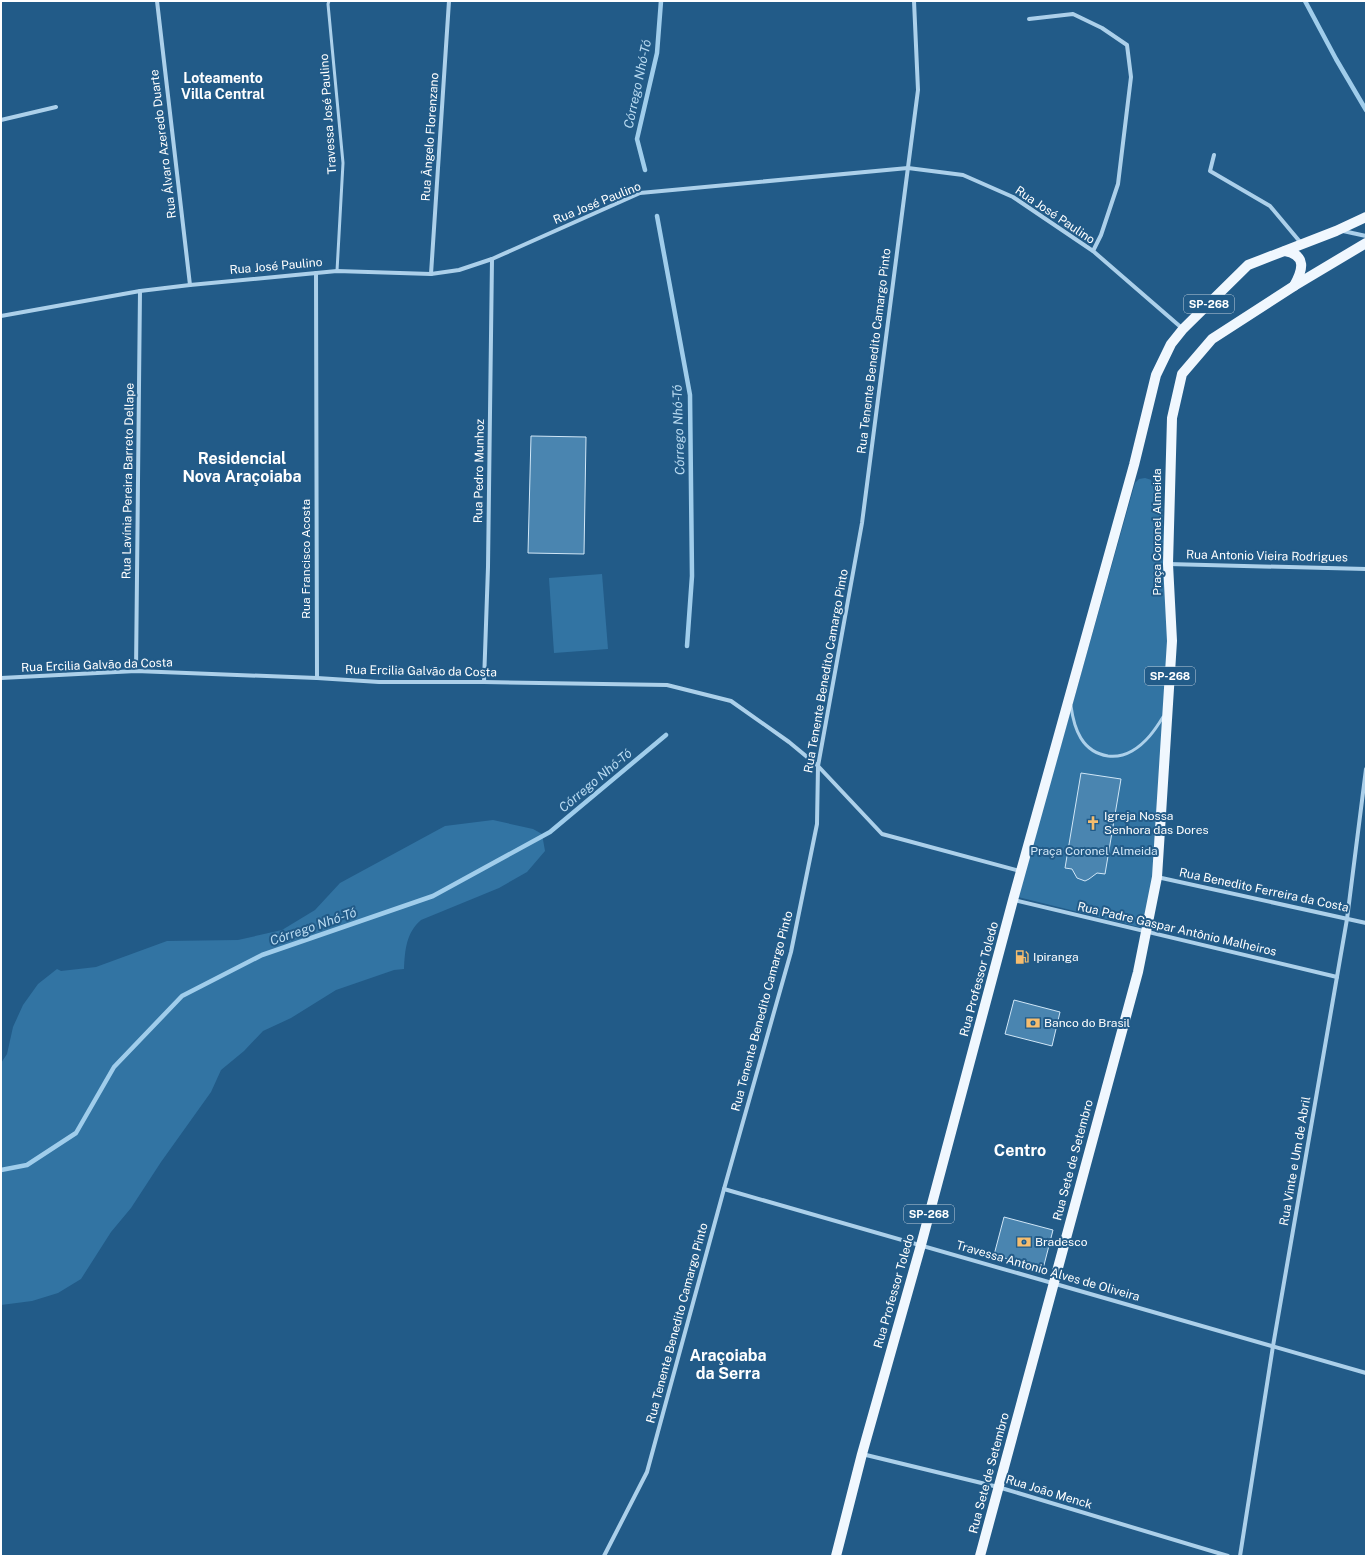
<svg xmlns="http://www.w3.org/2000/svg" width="1367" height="1557" font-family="'Public Sans',sans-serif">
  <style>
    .green { fill: #3274a3 }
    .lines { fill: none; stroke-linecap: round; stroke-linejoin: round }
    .stream { stroke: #a0cdeb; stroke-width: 4.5 }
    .building { fill: #4a85b0; stroke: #d1e7f7 }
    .lane { stroke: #acd0ea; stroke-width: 3 }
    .street { stroke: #acd0ea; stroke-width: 4 }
    .primary { stroke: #f0f7fe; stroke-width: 10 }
    .labels { text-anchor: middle; stroke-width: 4; stroke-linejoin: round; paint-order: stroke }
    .shield { fill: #225b88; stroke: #bdcedb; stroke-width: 1 }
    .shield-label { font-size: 11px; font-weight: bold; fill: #fff }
    .street-label { font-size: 12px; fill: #fff; stroke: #225b88 }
    .poi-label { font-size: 12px; fill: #fff; stroke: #225b88; text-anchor: start }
    .park-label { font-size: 12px; fill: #d1e7f7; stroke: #225b88 }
    .water-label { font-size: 13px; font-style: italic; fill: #b8daf1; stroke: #225b88 }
    .quarter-label { font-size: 14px; font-weight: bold; fill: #fff; stroke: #225b88 }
    .district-label { font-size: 16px; font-weight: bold; fill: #fff; stroke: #225b88 }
  </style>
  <rect width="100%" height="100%" fill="#225b88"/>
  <g class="green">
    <path d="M1145 478C1157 481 1160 489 1162 500L1169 640 1153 876 1143 928 1018 897 1135 483 1139 479Z"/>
    <path d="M602 574 608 649 554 653 549 578Z"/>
    <path d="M493 820 533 829 542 834 545 851 527 872 499 888 421 920C406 933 405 950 404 969L394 970 336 990 291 1018 263 1031 244 1051 221 1070 211 1092 161 1162 131 1208 111 1232 81 1279 58 1293 32 1301 1 1305V1063L7 1054 13 1027 23 1005 38 984 57 969 61 971 96 967 167 941 238 940 282 930 315 910 340 883 445 826Z"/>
  </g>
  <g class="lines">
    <g class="stream">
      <path d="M1305 1 1336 59 1366 110"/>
      <path d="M645 170 637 139 657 53 661 1"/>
      <path d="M657 216 690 395 692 576 687 646"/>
      <path d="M1 1170 27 1165 76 1133 114 1067 182 996 262 955 433 896 550 832 666 735"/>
    </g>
  </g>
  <g class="building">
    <path d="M531 436 586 437 584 554 528 553Z"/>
    <path d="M1081 773 1121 779 1105 874 1097 873 1089 879 1085 881 1077 878 1072 869 1065 868Z"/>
    <path d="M1014 1000 1060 1012 1052 1046 1005 1034Z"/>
    <path d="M1004 1217 1053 1230 1043 1269 994 1255Z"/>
  </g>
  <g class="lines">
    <g class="lane">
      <path d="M329 1 328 4 343 163 337 271"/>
      <path d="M1071 706C1074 729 1082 752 1108 756 1116 757 1125 755 1132 751 1146 743 1155 730 1163 717"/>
    </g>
    <g class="street">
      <path d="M157 1 190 285"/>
      <path d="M1029 19 1073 14 1102 28 1127 45 1131 77 1118 184 1101 235 1093 251"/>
      <path d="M1 120 56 107"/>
      <path d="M1214 155 1210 171 1270 206 1301 243"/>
      <path d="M1343 231 1366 236"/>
      <path d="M316 273 317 678"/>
      <path d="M431 274 449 1"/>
      <path d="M1 316 140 291 190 285 337 271 431 274 459 270 492 259 640 193 908 168 963 175 1013 197 1093 251 1183 329"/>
      <path d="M1168 564 1366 569"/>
      <path d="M136 671 140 291"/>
      <path d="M1 678 136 671 317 678 379 682H484L667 685 731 701 789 742 818 766 882 834 1020 871"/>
      <path d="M484 682 488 567 492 259"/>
      <path d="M1157 877 1366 923"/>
      <path d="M1014 900 1337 977"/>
      <path d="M724 1189 1366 1373"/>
      <path d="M862 1454 998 1487 1228 1556"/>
      <path d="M604 1556 647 1472 724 1189 791 952 817 824 818 766 862 523 918 90 914 1"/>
      <path d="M1240 1556 1273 1346 1347 919 1366 769"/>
    </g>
    <g class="primary">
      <path d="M1285 251C1307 255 1303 270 1294 286"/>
      <path d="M836 1556 862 1454 921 1245 1013 900 1134 465 1156 375 1171 344 1183 329 1248 265 1336 231 1366 217"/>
      <path d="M980 1556 1138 972 1157 877 1172 641 1168 564 1172 418 1182 374 1212 339 1294 286 1366 243"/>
    </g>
  </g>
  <defs>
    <symbol id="church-bare" viewBox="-9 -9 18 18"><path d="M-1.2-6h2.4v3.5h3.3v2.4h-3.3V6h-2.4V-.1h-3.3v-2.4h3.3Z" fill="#f6bd6e" stroke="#225b88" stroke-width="2.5" paint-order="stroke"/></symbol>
    <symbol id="fuel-bare" viewBox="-9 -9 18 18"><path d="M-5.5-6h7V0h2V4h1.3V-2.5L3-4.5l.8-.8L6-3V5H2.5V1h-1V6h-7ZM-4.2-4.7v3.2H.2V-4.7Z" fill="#f6bd6e" stroke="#225b88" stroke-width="2.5" paint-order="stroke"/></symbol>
    <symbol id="bank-bare" viewBox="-9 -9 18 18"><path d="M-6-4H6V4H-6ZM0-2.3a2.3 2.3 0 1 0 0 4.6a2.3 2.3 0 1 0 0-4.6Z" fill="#f6bd6e" stroke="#225b88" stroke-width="2.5" paint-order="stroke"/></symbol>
  </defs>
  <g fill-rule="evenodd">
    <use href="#church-bare" x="1083" y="813" width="20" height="20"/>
    <use href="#fuel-bare" x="1012" y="947" width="20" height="20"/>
    <use href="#bank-bare" x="1023" y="1013" width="20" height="20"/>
    <use href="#bank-bare" x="1014" y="1232" width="20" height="20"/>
  </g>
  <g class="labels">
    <g class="shield">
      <rect x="1184" y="295" width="50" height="18" rx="3"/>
      <rect x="1145" y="667" width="50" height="18" rx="3"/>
      <rect x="904" y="1205" width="50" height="18" rx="3"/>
    </g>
    <g class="shield-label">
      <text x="1209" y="308">SP-268</text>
      <text x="1170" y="680">SP-268</text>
      <text x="929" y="1218">SP-268</text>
    </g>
    <g class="street-label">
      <text transform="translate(328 114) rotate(-94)" y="4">Travessa José Paulino</text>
      <text transform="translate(430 137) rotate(-86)" y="4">Rua Ângelo Florenzano</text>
      <text transform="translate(163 144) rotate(-97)" y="4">Rua Álvaro Azeredo Duarte</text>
      <text transform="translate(597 203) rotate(-22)" y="4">Rua José Paulino</text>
      <text transform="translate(1055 215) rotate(34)" y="4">Rua José Paulino</text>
      <text transform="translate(276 266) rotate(-5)" y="4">Rua José Paulino</text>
      <text transform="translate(874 351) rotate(-83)" y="4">Rua Tenente Benedito Camargo Pinto</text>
      <text transform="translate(479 471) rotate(-89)" y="4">Rua Pedro Munhoz</text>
      <text transform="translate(128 481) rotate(-89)" y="4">Rua Lavínia Pereira Barreto Dellape</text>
      <text transform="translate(1157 532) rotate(-90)" y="4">Praça Coronel Almeida</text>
      <text transform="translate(1267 556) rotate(1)" y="4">Rua Antonio Vieira Rodrigues</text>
      <text transform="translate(306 559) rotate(-90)" y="4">Rua Francisco Acosta</text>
      <text transform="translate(97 665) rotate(-2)" y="4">Rua Ercilia Galvão da Costa</text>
      <text transform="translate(421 671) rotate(1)" y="4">Rua Ercilia Galvão da Costa</text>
      <text transform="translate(826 671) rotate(-80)" y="4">Rua Tenente Benedito Camargo Pinto</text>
      <text transform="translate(1264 890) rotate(12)" y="4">Rua Benedito Ferreira da Costa</text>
      <text transform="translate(1177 929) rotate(13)" y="4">Rua Padre Gaspar Antônio Malheiros</text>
      <text transform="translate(979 979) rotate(-75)" y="4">Rua Professor Toledo</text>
      <text transform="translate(762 1011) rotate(-75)" y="4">Rua Tenente Benedito Camargo Pinto</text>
      <text transform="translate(1073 1160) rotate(-75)" y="4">Rua Sete de Setembro</text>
      <text transform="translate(1295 1161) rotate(-80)" y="4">Rua Vinte e Um de Abril</text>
      <text transform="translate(1048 1271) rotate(16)" y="4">Travessa Antonio Alves de Oliveira</text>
      <text transform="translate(894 1291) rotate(-74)" y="4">Rua Professor Toledo</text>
      <text transform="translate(677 1323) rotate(-75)" y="4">Rua Tenente Benedito Camargo Pinto</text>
      <text transform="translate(989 1473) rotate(-75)" y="4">Rua Sete de Setembro</text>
      <text transform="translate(1049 1492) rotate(17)" y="4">Rua João Menck</text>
    </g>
    <g class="poi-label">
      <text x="1104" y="820">Igreja Nossa<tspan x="1104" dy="14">Senhora das Dores</tspan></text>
      <text x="1033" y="961">Ipiranga</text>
      <text x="1044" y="1027">Banco do Brasil</text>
      <text x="1035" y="1246">Bradesco</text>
    </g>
    <g class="park-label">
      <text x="1094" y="855">Praça Coronel Almeida</text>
    </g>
    <g class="water-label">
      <text transform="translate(637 84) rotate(-78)" y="5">Córrego Nhó-Tó</text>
      <text transform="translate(678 430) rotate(-92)" y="5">Córrego Nhó-Tó</text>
      <text transform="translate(595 780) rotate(-40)" y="5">Córrego Nhó-Tó</text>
      <text transform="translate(313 926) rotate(-19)" y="5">Córrego Nhó-Tó</text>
    </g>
    <g class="quarter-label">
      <text x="223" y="83">Loteamento<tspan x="223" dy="16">Villa Central</tspan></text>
    </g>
    <g class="district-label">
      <text x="242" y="464">Residencial<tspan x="242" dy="18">Nova Araçoiaba</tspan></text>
      <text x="1020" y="1156">Centro</text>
      <text x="728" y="1361">Araçoiaba<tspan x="728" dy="18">da Serra</tspan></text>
    </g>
  </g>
  <rect width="1367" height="1557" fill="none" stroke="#ffffff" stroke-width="4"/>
</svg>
